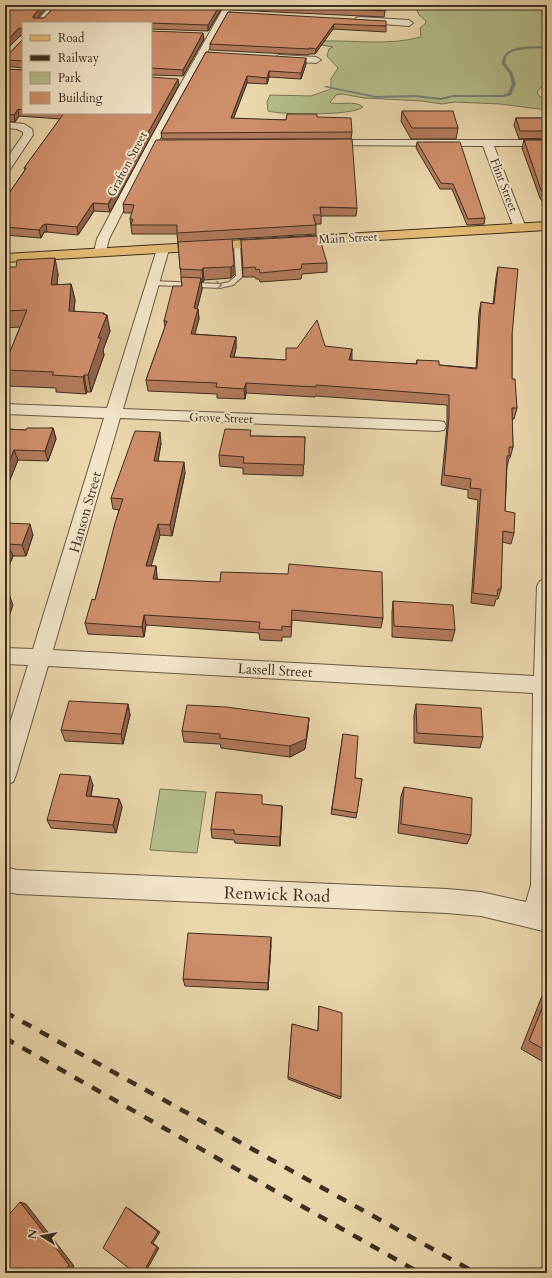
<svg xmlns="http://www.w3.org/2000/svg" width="552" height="1278" font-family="Cardo,serif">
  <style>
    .green { fill: #b4be8b; stroke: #797656 }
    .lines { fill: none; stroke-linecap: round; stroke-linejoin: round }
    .stream { fill: #758176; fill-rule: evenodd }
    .service-casing { stroke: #695843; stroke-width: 2 }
    .minor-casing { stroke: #695843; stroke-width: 2 }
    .primary-casing { stroke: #3e2e21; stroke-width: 2 }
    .service { fill: #f1e4c8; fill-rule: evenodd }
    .minor { fill: #f1e4c8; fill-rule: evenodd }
    .primary { fill: #e4bb75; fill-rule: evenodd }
    .rail { stroke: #3e2e21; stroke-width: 4.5; stroke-dasharray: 10 10; stroke-linecap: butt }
    .wall { fill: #b27a5b; stroke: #3e2e21 }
    .shaded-wall { fill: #91634a; stroke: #3e2e21 }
    .building { fill: #cf8e6a; stroke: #3e2e21 }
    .oneway { stroke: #988974 }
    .labels { text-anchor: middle; stroke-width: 4; stroke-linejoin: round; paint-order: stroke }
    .far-street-label { font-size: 12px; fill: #3e2e21; stroke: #f1e4c8 }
    .street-label { font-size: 14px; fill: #3e2e21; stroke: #f1e4c8 }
    .near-street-label { font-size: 17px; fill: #3e2e21; stroke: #f1e4c8 }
  </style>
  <rect width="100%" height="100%" fill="#e9d6aa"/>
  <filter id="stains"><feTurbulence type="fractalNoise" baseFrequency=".005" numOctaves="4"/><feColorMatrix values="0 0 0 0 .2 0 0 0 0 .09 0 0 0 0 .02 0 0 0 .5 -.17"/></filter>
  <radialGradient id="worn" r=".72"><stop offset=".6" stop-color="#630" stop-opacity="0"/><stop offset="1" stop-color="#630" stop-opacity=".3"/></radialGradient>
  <g class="green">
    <path d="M424 5H547V87L540 88 537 92 539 96 547 101V110L500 104 455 102 442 104 422 101 364 98 342 94 336 95 330 102 331 103C340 105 355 100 363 107 352 116 282 115 268 111L267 102 270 95 311 96 331 89V79L338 68 327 56 329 49 333 47 315 44 320 41C354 40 388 46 421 37L420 28 425 24 426 21 419 15 416 8Z"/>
    <path d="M160 789 206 792 197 853 150 850Z"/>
  </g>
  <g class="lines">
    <path class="stream" d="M547 46V48C537 49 500 46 506 64 507 67 510 69 512 72 514 76 514 80 516 84L511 95 503 97H453L441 100 415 97 376 98 324 87 326 86 376 96 415 95 441 98 453 95H503L508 93 512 84 509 73 502 64C502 43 533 47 547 46Z"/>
    <defs>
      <path id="service" d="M237 243 240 245 242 277 233 285 220 288 153 285 150 283 153 281 220 284 229 282 236 276 234 245Z"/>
      <g id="minor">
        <path d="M51 5 59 6 44 23H35Z"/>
        <path d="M225 5H233L157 144 109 239 105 255H95L94 252 97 239 147 144Z"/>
        <path d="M359 17 409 20 413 23 409 26 356 22 355 20 356 18Z"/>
        <path d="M279 55 316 57 321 60 316 63 276 60 274 58Z"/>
        <path d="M5 122 24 124 32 129 33 135 9 171 5 172V161L23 135V132L17 129 5 128Z"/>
        <path d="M325 140H547V146H494L526 228 524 231H516L514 228 483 146 321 145 320 143Z"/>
        <path d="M163 245 168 246 169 249 123 409 438 421 444 422 446 426 444 430 438 431 120 418 53 650 534 676 537 586 540 581 547 579V932L481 916 447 913 17 894 5 891V867L17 870 447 889 481 892 526 902 531 885 533 693 48 666 16 775 13 782 5 785V739L28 665 5 664V648L33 649 104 418 5 414V404L107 408 157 249 158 246Z"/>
      </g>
      <path id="primary" d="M547 222V230L5 262V254Z"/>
    </defs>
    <use href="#service" class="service-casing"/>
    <use href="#minor" class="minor-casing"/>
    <use href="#primary" class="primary-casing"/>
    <use href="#service" class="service"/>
    <use href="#minor" class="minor"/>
    <use href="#primary" class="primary"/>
    <g class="rail">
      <path d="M5 1012 476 1273"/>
      <path d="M5 1038 420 1273"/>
    </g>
  </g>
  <g class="wall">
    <path d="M5 5 38 18H44L56 5H224L208 31 151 29V23H23V35L20 36 5 51Z"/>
    <path d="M232 5H384L385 11 384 17 232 10Z"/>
    <path d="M228 12 386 26V32L333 29 315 54H309L308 55 210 50V44Z"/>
    <path d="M151 31 204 39 183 76 151 75Z"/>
    <path d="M23 39V68L5 66V55H8Z"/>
    <path d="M206 52 306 64 301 79 269 77 267 84 247 83 233 119 286 120 317 117 352 132 351 139H162L161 133Z"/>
    <path d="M5 69 22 70 23 69V113H151L179 85 110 212 94 211 78 235 47 232H44L41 238 5 235V199L23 173 25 170 24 168 60 119 19 116 15 122 5 121Z"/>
    <path d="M402 111 458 128 456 139H411L401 121Z"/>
    <path d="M516 118H547V138L519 139 514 125Z"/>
    <path d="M524 140H547V206H545L540 198 522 148Z"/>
    <path d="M417 142 485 218 484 224 467 225 452 189H440L416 148Z"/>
    <path d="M123 204 357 208 356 216H321V224H316V234L232 239 234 275 231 278 204 280 203 282H201L202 289 197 309H198L199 319 194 334 236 337V348L234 357 286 360 297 348 325 346 351 361 416 364 417 360 439 365 476 368 479 313 481 302 493 304 496 278 498 267 512 335V379L517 408 514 419H512L513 447 510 458H509L507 467 505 511 514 533 511 544 502 542 501 589 498 599H496L494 606 471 603 478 500 468 498V490L441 485 447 427V405L315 396V397L246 393 245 399 217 398V394L148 391 146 380 165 327 164 321 182 286 177 234H132L130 219 132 213H124Z"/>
    <path d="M241 240 327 263V272L302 274 301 279 260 282 259 279H256L255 277H243Z"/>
    <path d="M5 267 58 274 57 285 71 284 75 300 74 311 104 314 110 331 103 350 104 355 91 392H87L86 394 56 392V388L8 386 6 382 5 384V356L8 357 20 327 5 328Z"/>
    <path d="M53 428 56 439 48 461 18 460 9 482H5V429L26 430Z"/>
    <path d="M251 436 305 437 303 476 243 474V468L220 466 219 455Z"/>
    <path d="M161 443 158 461 185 473 172 536 160 535 151 566H156L157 577V579L383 618 381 628 292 620 291 637H282V641L260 640 259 633 146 625 144 637 88 634 85 623 95 600 119 510 113 509 111 498Z"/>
    <path d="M5 523 33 535 26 556H13L5 576Z"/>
    <path d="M393 601 455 630 452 641 392 637V612Z"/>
    <path d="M128 704 130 715 123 744 65 741 61 730Z"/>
    <path d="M416 704 483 737 480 748 414 743V715Z"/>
    <path d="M309 718 308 729 305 749 290 757 221 748 220 744 184 742 182 731Z"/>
    <path d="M343 734 355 778 362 779 356 818 331 814Z"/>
    <path d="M93 785 91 796 119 799 122 807 116 833 51 828 47 820Z"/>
    <path d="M404 787 471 835 467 844 398 833 401 796Z"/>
    <path d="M263 805 282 806 280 846 235 843 234 840 212 838 211 829Z"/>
    <path d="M271 945 268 990 185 986 183 979Z"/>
    <path d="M547 988V1064L521 1049 544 991Z"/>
    <path d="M319 1006 341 1097 340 1099 288 1079 292 1024 318 1031Z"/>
  </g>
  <g class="shaded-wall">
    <path d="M43 5H49L34 22 33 16Z"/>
    <path d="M220 5H224L208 31V25Z"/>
    <path d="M334 24 333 29 315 54 316 49Z"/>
    <path d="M21 28 23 35 20 36 5 51V43L18 29Z"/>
    <path d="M203 33 204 39 183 76V70Z"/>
    <path d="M306 58V64L301 79V73Z"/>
    <path d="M269 71V77L267 84V78Z"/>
    <path d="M247 76V83L231 125V118Z"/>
    <path d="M178 79 179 85 110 212 108 204Z"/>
    <path d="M18 109 19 116 15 122 14 115Z"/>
    <path d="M8 123 9 130 5 136V127Z"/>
    <path d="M93 203 94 211 78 235 77 227Z"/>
    <path d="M46 224 47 232H44L41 238 39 230 43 225Z"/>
    <path d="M55 258 58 274 55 301 51 285Z"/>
    <path d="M234 264V275L231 278V267Z"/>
    <path d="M203 268 204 280 203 282 202 270Z"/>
    <path d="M201 278 202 289 195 318 198 309 199 319 192 345 191 334 194 308Z"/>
    <path d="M71 284 75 300 72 327 69 311Z"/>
    <path d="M104 313 105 321 107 315 110 331 103 350 104 355 91 392 88 375 98 338Z"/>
    <path d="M236 337V348L231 367 230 357Z"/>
    <path d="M352 349V360L348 371 349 360Z"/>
    <path d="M84 375 87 392 86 394 83 377Z"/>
    <path d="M246 383V393L245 399 244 389Z"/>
    <path d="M53 428 56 439 48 461 45 451Z"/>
    <path d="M160 432 161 443 156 472 154 461Z"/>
    <path d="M14 450 18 460 9 482 5 472Z"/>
    <path d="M184 462 185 473 172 536 170 525Z"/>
    <path d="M30 524 33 535 26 556 22 545Z"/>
    <path d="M158 524 160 535 148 577 146 566Z"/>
    <path d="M8 544 13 556 5 576V553Z"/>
    <path d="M156 566 157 577 155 589 153 579Z"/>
    <path d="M9 594 13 605 6 626 5 624V605Z"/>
    <path d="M144 615 146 625 144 637 142 627Z"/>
    <path d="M128 704 130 715 123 744 121 734Z"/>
    <path d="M309 718 308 729 305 749 290 757V746Z"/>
    <path d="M90 776 93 785 89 804 86 796Z"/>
    <path d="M119 799 122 807 116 833 113 825Z"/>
    <path d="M282 806V815L280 846V837Z"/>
    <path d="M271 937V945L268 990V983Z"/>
    <path d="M20 1202 26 1204 74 1266 69 1273H63Z"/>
    <path d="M128 1208 160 1232 153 1243 159 1248 145 1273H143L151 1243Z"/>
  </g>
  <g class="building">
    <path d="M5 5H43L33 16V18H44L56 5H220L208 25 149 23H23V30L21 28 18 29 5 43Z"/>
    <path d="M261 5H384L385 11Z"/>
    <path d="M228 12 386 21V26L334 24 316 49 309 48V49L210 44Z"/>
    <path d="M151 31 203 33 183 70 151 68Z"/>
    <path d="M23 35V66V61L5 60V55H8L23 39Z"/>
    <path d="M206 52 306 58 301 73 269 71 267 78 247 76 231 118 286 120 287 114H317V117L351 118 352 132 161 133Z"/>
    <path d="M5 69 22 70 23 69V110L18 109 14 115 5 114Z"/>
    <path d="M151 77 178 79 108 204 93 203 77 227 46 224 43 225 39 230 5 227V199L23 173 26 168H24L64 113H151Z"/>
    <path d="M402 111H453L458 128H412Z"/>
    <path d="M516 118H547V131H520Z"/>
    <path d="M5 122 8 123 5 127Z"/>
    <path d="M352 139 357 208 320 207 321 215H313L316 225 177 233V225H131L133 219H130L134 205 123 204 156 140Z"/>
    <path d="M524 140H547V198L541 190Z"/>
    <path d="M417 142H460L485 218 468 219 453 184 441 183Z"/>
    <path d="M319 236 327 263 302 264 301 269 260 273 259 269 256 270 255 267 243 268 241 240Z"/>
    <path d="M232 239 234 264 231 267 203 268 202 270 180 269 178 242Z"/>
    <path d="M55 258 51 285 71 284 69 311 104 313 103 314 107 315 98 338H101L88 375H84L83 377 52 375 54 372 5 370V364L27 310 5 311V267H16L17 260Z"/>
    <path d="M498 267 518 269 512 335V379H515L517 408H512L513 447H509V456H507L505 511 515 513 514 533 503 531 501 589H498L497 596 473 593 481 489 470 488 471 479 444 475 449 416V395L316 385V387L246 383 244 389 216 387 217 383 146 380 167 321H164L173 286H182L181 277 201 278 194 308 198 309 191 334 236 337 230 357 286 360V348H297L317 320 325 346 352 349 349 360 417 364V360L439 361V365L477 369 481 302 494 304Z"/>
    <path d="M5 356 8 357 5 364Z"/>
    <path d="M27 428H53L45 451 14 450 5 472V429L26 430Z"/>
    <path d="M225 429 251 430 250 436 305 437 304 465 243 463 244 457 219 455Z"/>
    <path d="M135 431 160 432 154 461 184 462 170 525 158 524 146 566H156L153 579 220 582 221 572 288 574 289 564 382 572 383 618 292 610 291 627 282 626V630L259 629 260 622 144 615 142 627 85 623 92 599 95 600 115 523 123 499 111 498Z"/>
    <path d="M5 523 30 524 22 545 8 544 5 553Z"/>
    <path d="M5 594H9L5 605Z"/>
    <path d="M393 601 453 605 455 630 394 626Z"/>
    <path d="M69 701 128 704 121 734 61 730Z"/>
    <path d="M416 704 481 708 483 737 417 733Z"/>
    <path d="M187 705 226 707 309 718 306 739 290 746 220 738V734L182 731Z"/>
    <path d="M343 734 358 736 355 778 362 779 357 813 332 809Z"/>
    <path d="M60 774 90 776 86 796 119 799 113 825 47 820Z"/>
    <path d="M404 787 472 798 471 835 401 824Z"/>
    <path d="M216 792 262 795V804L282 806 280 837 234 834V830L211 829Z"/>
    <path d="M188 933 271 937 268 983 183 979Z"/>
    <path d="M547 996V1051L529 1041Z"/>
    <path d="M319 1006 342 1013 341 1097 288 1077 292 1024 318 1031Z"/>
    <path d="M20 1202 69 1265 63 1273H5V1219Z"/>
    <path d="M126 1207 158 1232 151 1243 157 1247 143 1273H135L103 1248Z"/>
  </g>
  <defs><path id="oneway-chevron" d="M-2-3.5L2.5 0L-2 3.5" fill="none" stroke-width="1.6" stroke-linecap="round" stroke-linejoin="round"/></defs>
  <use class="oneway" href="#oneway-chevron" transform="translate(219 285) rotate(-3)"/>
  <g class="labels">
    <g class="far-street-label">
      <text transform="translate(127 164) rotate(-62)" y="4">Grafton Street</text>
      <text transform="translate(504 185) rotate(69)" y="4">Flint Street</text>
      <text transform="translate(348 238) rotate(-3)" y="4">Main Street</text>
      <text transform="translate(221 418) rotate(2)" y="4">Grove Street</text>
    </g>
    <g class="street-label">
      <text transform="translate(85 512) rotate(-74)" y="5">Hanson Street</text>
      <text transform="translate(275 670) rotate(3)" y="5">Lassell Street</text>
    </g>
    <g class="near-street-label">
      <text transform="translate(277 894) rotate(2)" y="6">Renwick Road</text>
    </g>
  </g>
  <rect width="552" height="1278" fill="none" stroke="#e9d6aa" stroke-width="20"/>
  <rect x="6" y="6" width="540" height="1266" fill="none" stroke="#3e2e21" stroke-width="2"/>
  <rect x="10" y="10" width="532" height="1258" fill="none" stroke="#3e2e21"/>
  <rect x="22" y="22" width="130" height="92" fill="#f1e4c8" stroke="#a99b85"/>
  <rect x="30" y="35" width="20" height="6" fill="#e4bb75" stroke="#a99b85"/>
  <text x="58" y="42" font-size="12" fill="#3e2e21">Road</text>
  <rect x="30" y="55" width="20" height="6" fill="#3e2e21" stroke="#a99b85"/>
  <text x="58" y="62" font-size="12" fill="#3e2e21">Railway</text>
  <rect x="30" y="72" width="20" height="12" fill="#b4be8b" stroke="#a99b85"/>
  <text x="58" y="82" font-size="12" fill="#3e2e21">Park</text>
  <rect x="30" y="92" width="20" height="12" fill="#cf8e6a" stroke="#a99b85"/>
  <text x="58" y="102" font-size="12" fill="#3e2e21">Building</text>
  <g transform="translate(42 1236) rotate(281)" stroke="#f1e4c8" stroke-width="3" paint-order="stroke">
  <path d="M0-3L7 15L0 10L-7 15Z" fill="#3e2e21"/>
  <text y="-6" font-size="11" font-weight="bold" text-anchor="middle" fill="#3e2e21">N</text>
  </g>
  <rect width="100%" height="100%" filter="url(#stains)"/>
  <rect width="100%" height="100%" fill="url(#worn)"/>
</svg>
